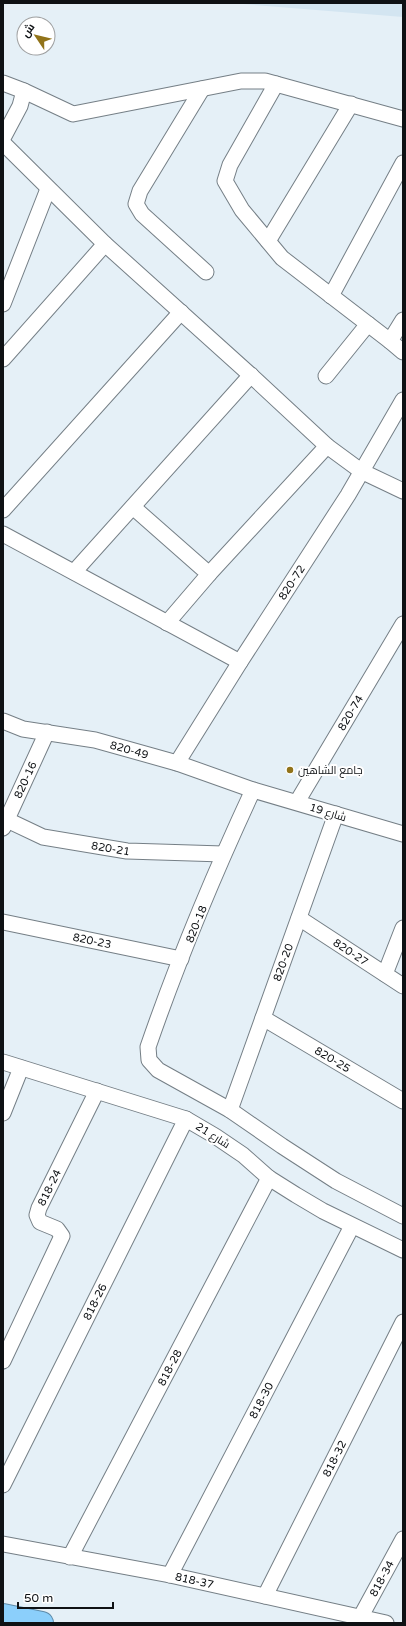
<svg xmlns="http://www.w3.org/2000/svg" width="406" height="1626" font-family="'Varela Round',Cairo,sans-serif">
  <style>
    .built { fill: #d3e5f1 }
    .lines { fill: none; stroke-linecap: round; stroke-linejoin: round }
    .street-casing { stroke: #757f86; stroke-width: 17 }
    .highway-casing { stroke: #5f8caa; stroke-width: 24 }
    .street { stroke: #fff; stroke-width: 15 }
    .highway { stroke: #8bcffb; stroke-width: 22 }
    .poi-dot { fill: #917319; stroke: #fff; stroke-width: 1.5 }
    .labels { text-anchor: middle; stroke-width: 4; stroke-linejoin: round; paint-order: stroke }
    .street-label { font-size: 11px; fill: #0e1114; stroke: #fff }
    .poi-label { font-size: 11px; fill: #0e1114; stroke: #fff; text-anchor: start }
  </style>
  <rect width="100%" height="100%" fill="#e5f0f7"/>
  <path class="built" d="M230 3H403V17Z"/>
  <g class="lines">
    <defs>
      <g id="street">
        <path d="M3 83 24 91 73 114 241 81H265L403 119"/>
        <path d="M276 84 230 165 225 181 242 210 282 258 390 341"/>
        <path d="M202 89 140 191 136 204 142 214 206 272"/>
        <path d="M3 138 20 106 24 91"/>
        <path d="M3 143 105 244 256 380 327 446 361 471 403 491"/>
        <path d="M268 241 351 104"/>
        <path d="M331 296 403 163"/>
        <path d="M3 304 48 189"/>
        <path d="M403 320 390 341 403 352"/>
        <path d="M3 359 105 244"/>
        <path d="M326 376 368 324"/>
        <path d="M133 507 209 574 167 623"/>
        <path d="M3 510 181 312"/>
        <path d="M3 534 240 662"/>
        <path d="M74 572 251 375"/>
        <path d="M209 574 327 446"/>
        <path id="s1" d="M3 721 23 729 95 740 177 763 253 790 403 834"/>
        <path id="s2" d="M177 763 240 662 348 495 403 400"/>
        <path d="M253 790C214 874 178 960 148 1047L149 1060 158 1070 230 1110 282 1146 336 1181 403 1216"/>
        <path id="s3" d="M297 802 403 624"/>
        <path id="s4" d="M3 818 43 837 127 851 223 854"/>
        <path id="s5" d="M3 828 47 732"/>
        <path id="s6" d="M299 918 403 986"/>
        <path id="s7" d="M3 922 181 959"/>
        <path d="M385 974 403 928"/>
        <path id="s8" d="M263 1018 403 1101"/>
        <path d="M3 1062 186 1119 215 1136 243 1155 269 1178 296 1195 323 1211 403 1250"/>
        <path id="s9" d="M230 1110 336 814"/>
        <path d="M3 1113 21 1068"/>
        <path id="s10" d="M3 1361 62 1236 57 1229 40 1222 37 1215 39 1208 97 1091"/>
        <path id="s11" d="M3 1485 186 1119"/>
        <path id="s12" d="M3 1544 170 1575 386 1623"/>
        <path id="s13" d="M70 1557 269 1178"/>
        <path id="s14" d="M170 1575 352 1226"/>
        <path id="s15" d="M265 1596 403 1322"/>
        <path id="s16" d="M360 1618 403 1539"/>
      </g>
      <path id="highway" d="M3 1615 42 1623"/>
    </defs>
    <use href="#street" class="street-casing"/>
    <use href="#highway" class="highway-casing"/>
    <use href="#street" class="street"/>
    <use href="#highway" class="highway"/>
  </g>
  <circle class="poi-dot" cx="290" cy="770" r="4"/>
  <g class="labels">
    <g class="street-label">
      <text dy="4" stroke="none"><textPath href="#s2" startOffset="214">820-72</textPath></text>
      <text dy="4" stroke="none"><textPath href="#s3" startOffset="104">820-74</textPath></text>
      <text dy="4" stroke="none"><textPath href="#s1" startOffset="130">820-49</textPath></text>
      <text dy="4" stroke="none"><textPath href="#s5" startOffset="53">820-16</textPath></text>
      <text transform="translate(328 812) rotate(17)" y="4">شارع 19</text>
      <text dy="4" stroke="none"><textPath href="#s4" startOffset="113">820-21</textPath></text>
      <text transform="translate(196 924) rotate(-68)" y="4">820-18</text>
      <text dy="4" stroke="none"><textPath href="#s7" startOffset="91">820-23</textPath></text>
      <text dy="4" stroke="none"><textPath href="#s6" startOffset="62">820-27</textPath></text>
      <text dy="4" stroke="none"><textPath href="#s9" startOffset="157">820-20</textPath></text>
      <text dy="4" stroke="none"><textPath href="#s8" startOffset="81">820-25</textPath></text>
      <text transform="translate(213 1135) rotate(32)" y="4">شارع 21</text>
      <text dy="4" stroke="none"><textPath href="#s10" startOffset="203">818-24</textPath></text>
      <text dy="4" stroke="none"><textPath href="#s11" startOffset="205">818-26</textPath></text>
      <text dy="4" stroke="none"><textPath href="#s13" startOffset="214">818-28</textPath></text>
      <text dy="4" stroke="none"><textPath href="#s14" startOffset="197">818-30</textPath></text>
      <text dy="4" stroke="none"><textPath href="#s15" startOffset="154">818-32</textPath></text>
      <text dy="4" stroke="none"><textPath href="#s16" startOffset="45">818-34</textPath></text>
      <text dy="4" stroke="none"><textPath href="#s12" startOffset="195">818-37</textPath></text>
    </g>
    <g class="poi-label">
      <text x="298" y="774">جامع الشاهين</text>
    </g>
  </g>
  <rect width="406" height="1626" fill="none" stroke="#0e1114" stroke-width="8"/>
  <g transform="translate(36 36) rotate(305)"><circle r="19" fill="#ffffff" stroke="#9fa0a1"/>
  <path d="M0-3L7 15L0 10L-7 15Z" fill="#917319"/>
  <text y="-6" font-size="11" font-weight="bold" text-anchor="middle" fill="#0e1114">ش</text>
  </g>
  <path d="M18 1602v6h95v-6" fill="none" stroke="#0e1114" stroke-width="2"/>
  <text x="24" y="1602" font-size="12" fill="#0e1114" stroke="#ffffff" stroke-width="3" paint-order="stroke">50 m</text>
</svg>
